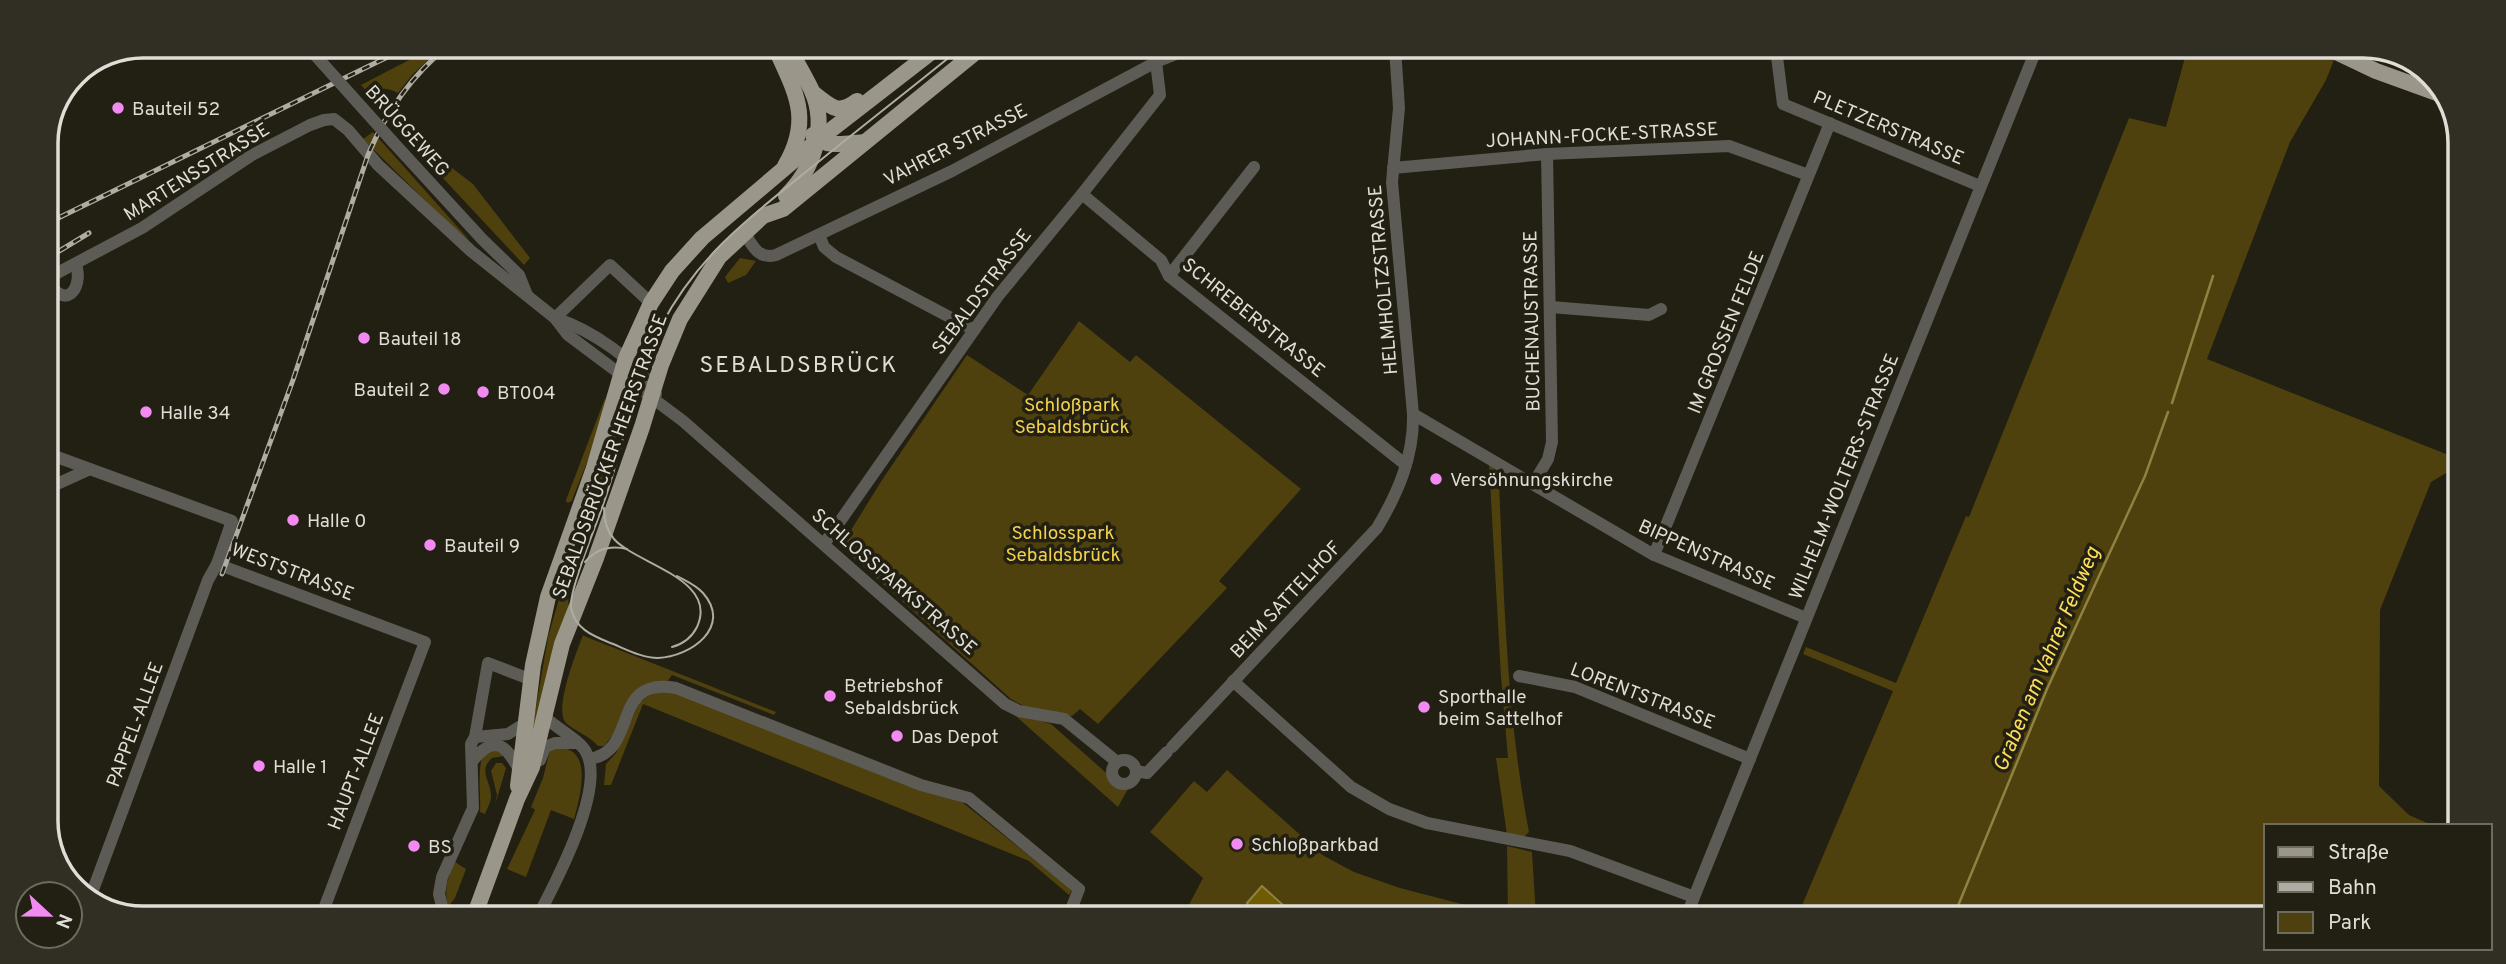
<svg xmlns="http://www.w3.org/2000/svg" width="2506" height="964" font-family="Overpass,sans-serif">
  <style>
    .green { fill: #4e410d }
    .water { fill: #6e5b02; stroke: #908241; stroke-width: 2 }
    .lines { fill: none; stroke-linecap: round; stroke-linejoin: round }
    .stream { stroke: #908241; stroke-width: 2.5 }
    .minor { stroke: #5c5b55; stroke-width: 12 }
    .major { stroke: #9a978a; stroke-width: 16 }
    .tram { stroke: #aeaca3; stroke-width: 2 }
    .rail-casing { stroke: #aeaca3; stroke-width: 5 }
    .rail { stroke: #221f13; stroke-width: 2.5; stroke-dasharray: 8; stroke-linecap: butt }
    .minor-bridge { stroke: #5c5b55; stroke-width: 12 }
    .poi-dot { fill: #f38af2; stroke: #221f13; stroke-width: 2.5 }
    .labels { text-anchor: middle; stroke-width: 7; stroke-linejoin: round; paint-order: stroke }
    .poi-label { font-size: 19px; fill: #dfddd5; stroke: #221f13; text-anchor: start }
    .street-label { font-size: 19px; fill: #dfddd5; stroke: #221f13 }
    .park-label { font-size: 19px; fill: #f2d14c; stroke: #221f13 }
    .water-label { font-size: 21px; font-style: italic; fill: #fedd5a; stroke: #221f13 }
    .quarter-label { font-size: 23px; letter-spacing: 2px; fill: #dfddd5; stroke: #221f13 }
    .rim { fill: none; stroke: #dfddd5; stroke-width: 3.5 }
  </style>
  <rect width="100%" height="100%" fill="#221f13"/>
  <g class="green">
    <path d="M436 46H443L413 74 398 93C386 87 379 88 368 93L361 85Z"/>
    <path d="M2187 50 2325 51 2336 55 2326 80 2290 142 2207 359 2451 456 2458 440V466L2431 482 2380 610 2379 786 2409 815 2434 826H2266V918L1797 917 1893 691 1803 654 1806 647 1896 683 1966 516 1969 517 2129 118 2166 127Z"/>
    <path d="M373 132 470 241 451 226 363 139Z"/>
    <path d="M418 142 473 184 530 258 524 265 413 146Z"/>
    <path d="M740 258 756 261 746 275 728 283 725 277Z"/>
    <path d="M1079 321 1130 362 1136 355 1301 489 1219 581 1227 588 1098 724 1080 709 1072 716C1050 714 1030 711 1011 699L845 550 848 535 882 480 967 355 1028 395Z"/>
    <path d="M605 398C608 419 580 477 572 501L567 503 566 500Z"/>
    <path d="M615 404 624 412 603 478 592 503 591 489Z"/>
    <path d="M1489 464 1519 483 1499 482C1504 599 1507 718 1529 832L1523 838 1507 835 1496 758H1508L1501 677Z"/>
    <path d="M561 592 568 595 569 610 537 727 530 742 548 637Z"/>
    <path d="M583 635 584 636 776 712 774 715 672 675 667 682H656L604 746H598C587 734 578 733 567 724 552 712 577 651 583 635Z"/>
    <path d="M671 692 962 802 1072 890 1069 895 1029 861 643 704 611 785H604L606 764 616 753 639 703 652 693Z"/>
    <path d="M1010 711 1051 724 1113 779 1128 789 1118 807Z"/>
    <path d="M558 748C594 747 580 798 574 819L551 810 526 877 507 869 535 810 531 807 543 778 550 750Z"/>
    <path d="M495 749 504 756 492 758C477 771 492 782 491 797 491 802 487 809 485 814L480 812C481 797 477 768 483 756Z"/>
    <path d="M496 763H502L506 768 495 805 497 795 491 771Z"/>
    <path d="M1227 770 1324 856 1354 872 1400 888 1508 916 1507 846 1532 852 1536 917 1183 916 1203 878 1150 832 1194 781 1207 792Z"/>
    <path d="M455 862 466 869 455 898 448 907C444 889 447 879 455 862Z"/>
  </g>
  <path class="water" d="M1262 886 1295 916H1261L1253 909 1251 910 1247 903Z"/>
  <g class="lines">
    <g class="stream">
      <path d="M2172 403 2213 276"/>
      <path d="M1953 918 2047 689 2145 476 2168 412"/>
    </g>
    <g class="minor">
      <path d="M1776 49 1783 104 1980 186"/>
      <path d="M393 142 482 239 519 275 527 295"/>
      <path d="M1393 168 1547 154 1729 146 1808 175"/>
      <path d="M1082 194 1161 260 1169 276 1406 465"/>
      <path d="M744 232C752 245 758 260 776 255L952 171 1156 62 1191 48"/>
      <path d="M819 235 824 247 836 257 974 330"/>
      <path d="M1169 276 1254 167"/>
      <path d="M47 278C64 313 84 289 76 264"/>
      <path d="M46 279 142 228 252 155 310 125 324 120 334 119 348 130 378 165 471 251 555 318 568 335 683 421 1005 704 1019 711 1064 719 1117 762"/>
      <path d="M1551 307 1649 315 1661 309"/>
      <path d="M555 318C591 330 637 360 656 394"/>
      <path d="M555 318 610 265 651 303"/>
      <path d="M1413 414 1654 555 1806 618"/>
      <path d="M46 453 232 521 217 564 425 642 322 914"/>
      <path d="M1533 484 1548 459 1552 442 1547 154"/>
      <path d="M46 489 90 469"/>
      <path d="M824 544 998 296 1082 194 1160 95 1156 62"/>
      <path d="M1654 555 1830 123"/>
      <path d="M1519 676 1575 687 1750 759"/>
      <path d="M1233 681 1351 787 1389 809 1427 823 1570 851 1694 897"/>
      <path d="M475 737 508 734 527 722"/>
      <path d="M1172 747 1377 528C1398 493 1414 456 1413 414L1392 182 1399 108 1395 48"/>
      <path d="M589 759C640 752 609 676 676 688L921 785 969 798 1079 889 1069 915"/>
      <path d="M473 760C496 733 506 746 520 771"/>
      <path d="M540 760 545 747 555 743H575"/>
      <circle cx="1124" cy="772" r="12"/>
      <path d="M1136 771 1147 773 1167 752"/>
      <path d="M90 898 208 580 217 564"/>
      <path d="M444 914 439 894 442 877 473 808 471 744 475 737 488 663 532 680"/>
      <path d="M539 914C557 880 606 787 586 752 580 740 556 728 545 717"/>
      <path d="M1686 917 2036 50"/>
    </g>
    <g class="major">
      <path d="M775 47C795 92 813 118 785 166"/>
      <path d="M2334 51 2376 71 2445 96"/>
      <path d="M813 93C831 106 837 116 857 101"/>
      <path d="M813 135C827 149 847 143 865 142"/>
      <path d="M786 196C813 170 828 127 812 91 805 76 796 61 788 47"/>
      <path d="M518 786 533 665 548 597 594 468 626 358 651 303 672 271 702 238 818 140 938 47"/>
      <path d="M475 914 517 799 532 767 562 644 596 558 642 427 661 365 680 319 719 257 763 216 783 209 982 47"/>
    </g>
    <g class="tram">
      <path d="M604 508C604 520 606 530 614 539 636 564 719 579 697 627 692 637 683 644 672 647"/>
      <path d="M585 562C596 549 610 545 627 549"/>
      <path d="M677 576C686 581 696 585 703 593 733 627 690 657 658 658 641 658 624 648 608 642 591 635 575 628 571 608 569 589 597 524 604 502 624 445 634 381 661 326 699 253 755 213 817 163 865 124 914 86 962 47"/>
    </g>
    <defs>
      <g id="rail">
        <path d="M46 224 410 46"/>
        <path d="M46 259 89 233"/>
        <path d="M222 574 293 380 368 155C386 112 412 75 448 46"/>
      </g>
    </defs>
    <use href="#rail" class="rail-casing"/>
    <use href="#rail" class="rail"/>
    <path class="minor-bridge" d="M307 46 393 142"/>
  </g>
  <g class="poi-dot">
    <circle cx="118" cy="108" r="7"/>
    <circle cx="364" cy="338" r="7"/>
    <circle cx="444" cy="389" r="7"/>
    <circle cx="483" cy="392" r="7"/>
    <circle cx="146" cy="412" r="7"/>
    <circle cx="1436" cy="479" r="7"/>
    <circle cx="293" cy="520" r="7"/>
    <circle cx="430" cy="545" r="7"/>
    <circle cx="830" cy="696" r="7"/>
    <circle cx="1424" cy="707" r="7"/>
    <circle cx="897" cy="736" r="7"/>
    <circle cx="259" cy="766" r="7"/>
    <circle cx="1237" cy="844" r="7"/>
    <circle cx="414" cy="846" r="7"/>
  </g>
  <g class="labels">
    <g class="poi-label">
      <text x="132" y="115">Bauteil 52</text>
      <text x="378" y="345">Bauteil 18</text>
      <text x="430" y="396" text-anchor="end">Bauteil 2</text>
      <text x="497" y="399">BT004</text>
      <text x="160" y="419">Halle 34</text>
      <text x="1450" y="486">Versöhnungskirche</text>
      <text x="307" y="527">Halle 0</text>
      <text x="444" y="552">Bauteil 9</text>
      <text x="844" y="692">Betriebshof<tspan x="844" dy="22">Sebaldsbrück</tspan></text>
      <text x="1438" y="703">Sporthalle<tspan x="1438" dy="22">beim Sattelhof</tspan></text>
      <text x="911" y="743">Das Depot</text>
      <text x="273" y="773">Halle 1</text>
      <text x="1251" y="851">Schloßparkbad</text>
      <text x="428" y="853">BS</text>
    </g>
    <g class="street-label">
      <text transform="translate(1889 127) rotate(23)" y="7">PLETZERSTRASSE</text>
      <text transform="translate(408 130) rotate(48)" y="7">BRÜGGEWEG</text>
      <text transform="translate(1602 134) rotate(-3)" y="7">JOHANN-FOCKE-STRASSE</text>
      <text transform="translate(955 144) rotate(-27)" y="7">VAHRER STRASSE</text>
      <text transform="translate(196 171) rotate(-32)" y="7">MARTENSSTRASSE</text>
      <text transform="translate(1382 280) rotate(-95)" y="7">HELMHOLTZSTRASSE</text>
      <text transform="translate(981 291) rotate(-53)" y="7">SEBALDSTRASSE</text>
      <text transform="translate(1254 317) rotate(39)" y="7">SCHREBERSTRASSE</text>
      <text transform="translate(1531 321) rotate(-91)" y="7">BUCHENAUSTRASSE</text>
      <text transform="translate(1725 332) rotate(-68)" y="7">IM GROSSEN FELDE</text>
      <text transform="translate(609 456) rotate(-70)" y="7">SEBALDSBRÜCKER HEERSTRASSE</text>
      <text transform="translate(1843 476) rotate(-68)" y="7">WILHELM-WOLTERS-STRASSE</text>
      <text transform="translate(1707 554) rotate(24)" y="7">BIPPENSTRASSE</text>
      <text transform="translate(293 571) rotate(21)" y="7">WESTSTRASSE</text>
      <text transform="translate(895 581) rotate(41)" y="7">SCHLOSSPARKSTRASSE</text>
      <text transform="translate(1285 599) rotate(-47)" y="7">BEIM SATTELHOF</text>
      <text transform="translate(1643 695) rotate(21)" y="7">LORENTSTRASSE</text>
      <text transform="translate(134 724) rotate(-70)" y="7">PAPPEL-ALLEE</text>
      <text transform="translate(355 771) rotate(-69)" y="7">HAUPT-ALLEE</text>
    </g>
    <g class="park-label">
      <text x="1072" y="411">Schloßpark<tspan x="1072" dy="22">Sebaldsbrück</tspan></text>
      <text x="1063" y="539">Schlosspark<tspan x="1063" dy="22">Sebaldsbrück</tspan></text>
    </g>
    <g class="water-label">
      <text transform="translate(2046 659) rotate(-67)" y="7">Graben am Vahrer Feldweg</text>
    </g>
    <g class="quarter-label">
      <text x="799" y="372">SEBALDSBRÜCK</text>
    </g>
  </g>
  <path d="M0 0H2506V964H0ZM143 58H2363A85 85 0 0 1 2448 143V821A85 85 0 0 1 2363 906H143A85 85 0 0 1 58 821V143A85 85 0 0 1 143 58Z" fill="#312e23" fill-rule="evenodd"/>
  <path class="rim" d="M143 58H2363A85 85 0 0 1 2448 143V821A85 85 0 0 1 2363 906H143A85 85 0 0 1 58 821V143A85 85 0 0 1 143 58Z"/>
  <rect x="2264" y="824" width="228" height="126" fill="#221f13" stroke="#6e6b61" stroke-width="2"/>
  <rect x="2278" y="847" width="35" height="10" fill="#9a978a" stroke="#6e6b61" stroke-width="2"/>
  <text x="2328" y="859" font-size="21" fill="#dfddd5">Straße</text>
  <rect x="2278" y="882" width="35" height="10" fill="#aeaca3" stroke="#6e6b61" stroke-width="2"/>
  <text x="2328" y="894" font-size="21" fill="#dfddd5">Bahn</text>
  <rect x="2278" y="912" width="35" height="21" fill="#4e410d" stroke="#6e6b61" stroke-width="2"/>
  <text x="2328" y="929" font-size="21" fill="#dfddd5">Park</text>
  <g transform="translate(49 915) rotate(112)"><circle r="33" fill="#221f13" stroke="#6e6b61" stroke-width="2"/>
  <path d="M0-5L12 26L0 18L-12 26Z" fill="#f38af2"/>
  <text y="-10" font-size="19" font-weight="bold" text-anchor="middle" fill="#dfddd5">N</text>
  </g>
</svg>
